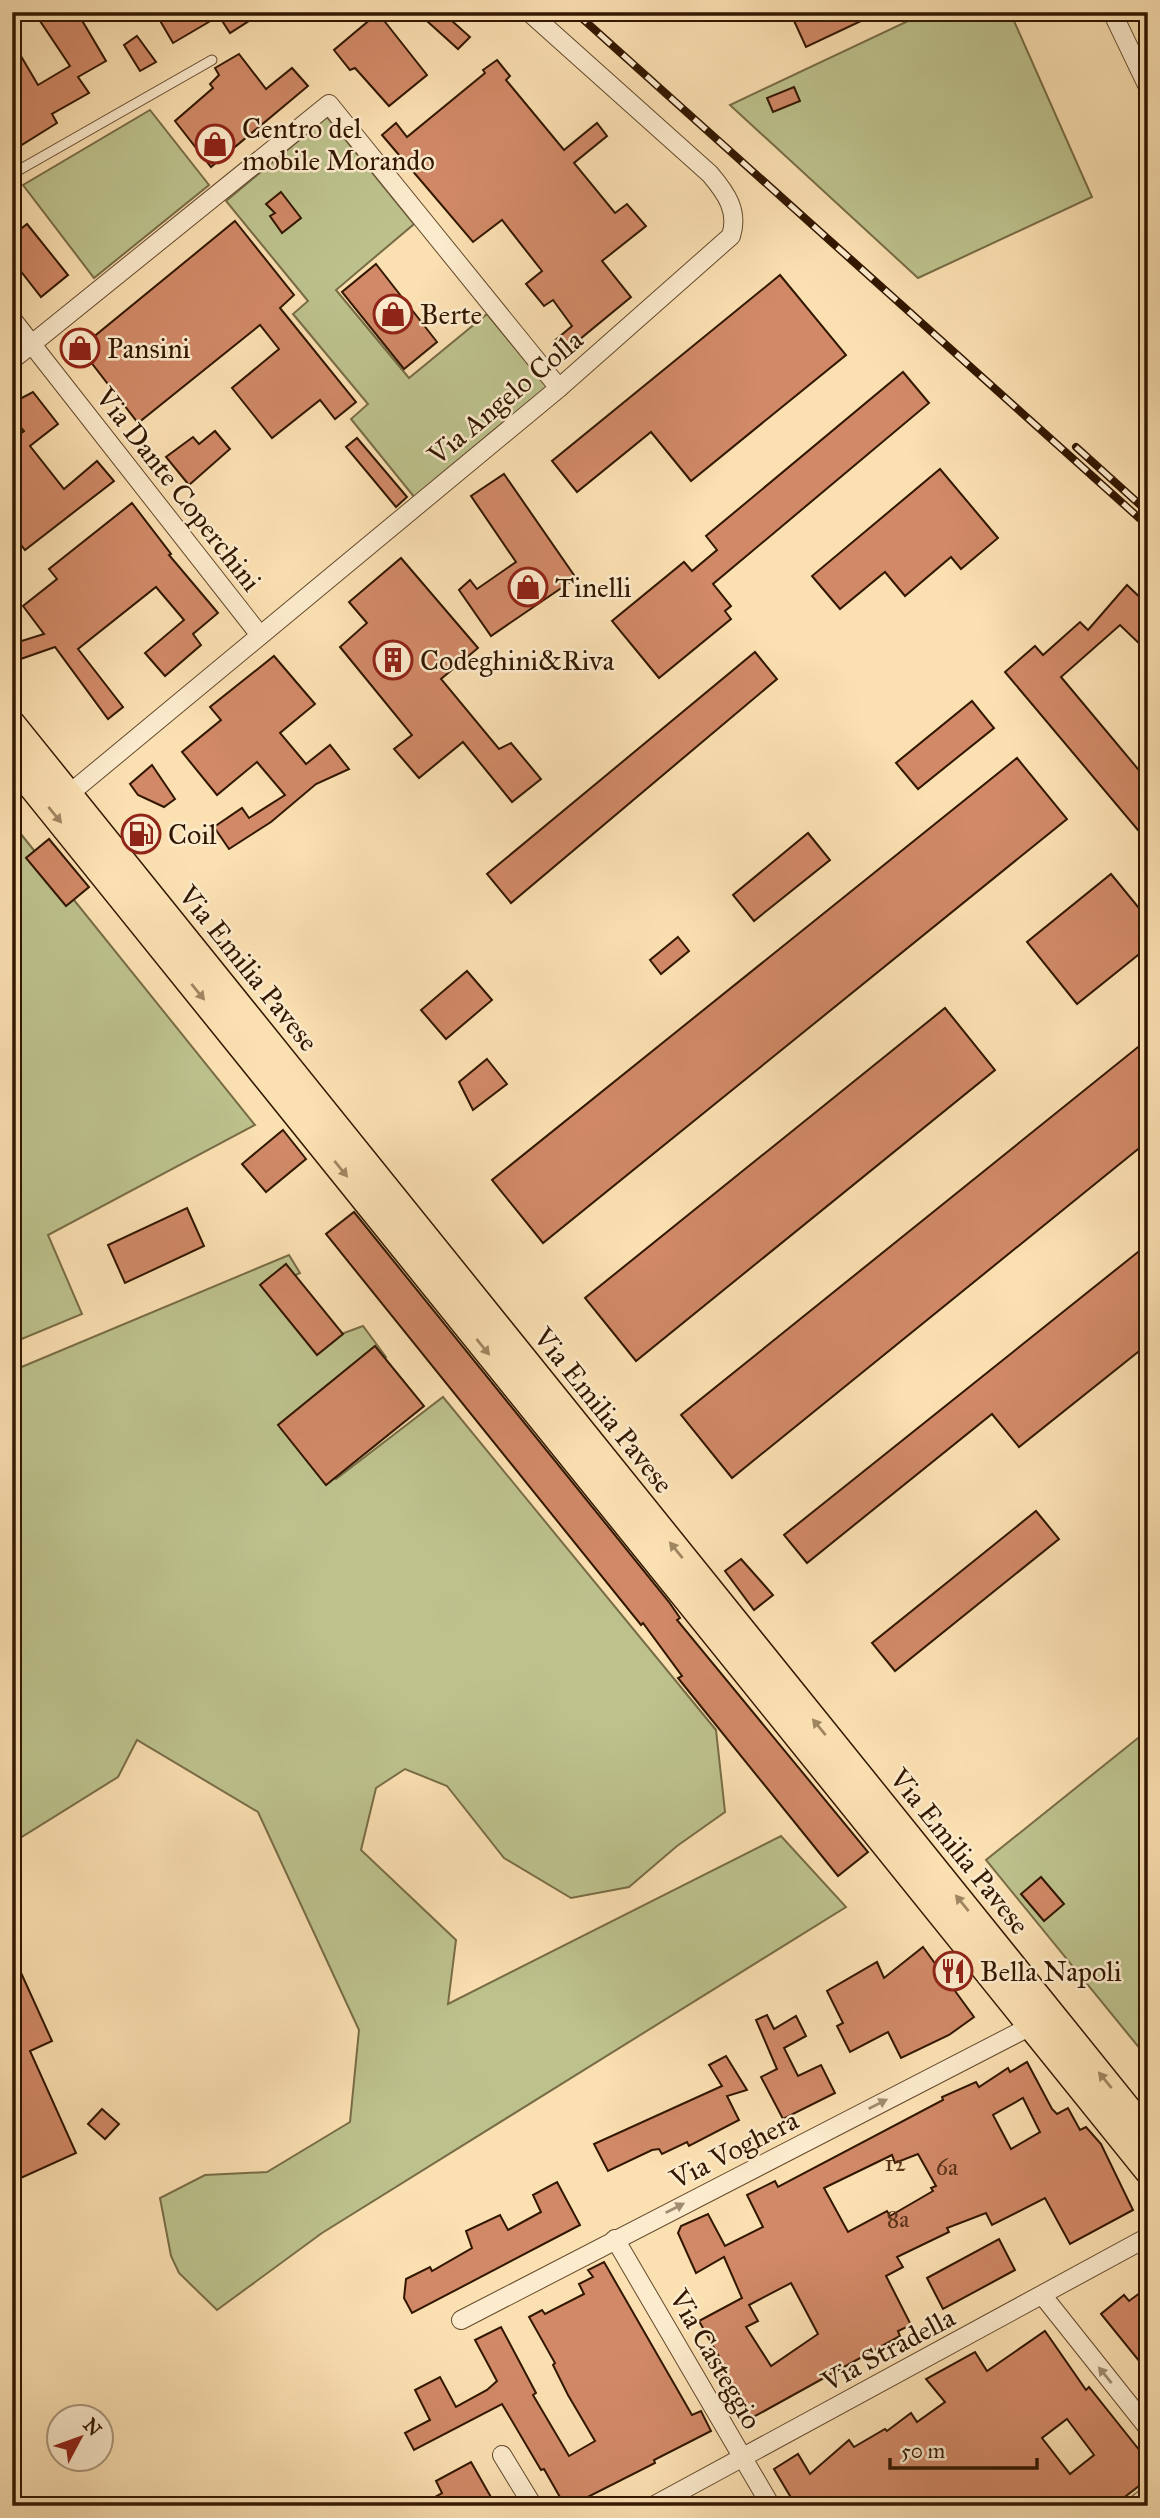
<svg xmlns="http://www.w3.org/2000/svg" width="1160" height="2518" font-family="'IM FELL Great Primer',serif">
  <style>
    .green { fill: #bdc28d; stroke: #786c46; stroke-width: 2 }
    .building { fill: #d18967; stroke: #321700; stroke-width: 2; fill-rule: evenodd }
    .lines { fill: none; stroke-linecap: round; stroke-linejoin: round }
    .service-casing { stroke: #64492c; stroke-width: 11 }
    .minor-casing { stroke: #64492c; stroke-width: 20 }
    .primary-casing { stroke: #321700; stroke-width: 29 }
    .service { stroke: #fcebcd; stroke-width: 9 }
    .minor { stroke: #fcebcd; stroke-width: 18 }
    .primary { stroke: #fbe0b2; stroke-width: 26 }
    .rail-casing { stroke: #321700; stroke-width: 8 }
    .rail { stroke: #fcebcd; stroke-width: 5; stroke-dasharray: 16; stroke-linecap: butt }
    .oneway { fill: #a18662 }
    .oneway2 { fill: #a18c71 }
    .labels { text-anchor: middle; stroke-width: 5; stroke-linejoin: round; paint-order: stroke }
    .number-label { font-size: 24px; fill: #5a341a }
    .poi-label { font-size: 28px; fill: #321700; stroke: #fcebcd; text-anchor: start }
    .street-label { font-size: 28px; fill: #321700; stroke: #fcebcd }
  </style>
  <rect width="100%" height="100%" fill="#fbe0b2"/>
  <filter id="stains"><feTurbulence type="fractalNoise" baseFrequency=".00286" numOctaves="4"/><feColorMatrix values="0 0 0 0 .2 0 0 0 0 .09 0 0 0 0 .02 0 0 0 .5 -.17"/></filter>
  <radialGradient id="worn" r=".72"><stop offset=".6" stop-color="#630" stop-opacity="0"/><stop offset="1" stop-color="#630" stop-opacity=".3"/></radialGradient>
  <g class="green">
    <path d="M927 12H1010L1092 197 918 278 730 105Z"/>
    <path d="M150 110 209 185 94 278 23 185Z"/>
    <path d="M327 117 414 224 336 290 409 378 487 314 548 388 415 498 351 419 368 404 293 314 308 301 226 201Z"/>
    <path d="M12 823 255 1125 48 1235 82 1314 12 1343Z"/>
    <path d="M289 1255 300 1273 272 1286 325 1340 363 1326 386 1357 296 1436 336 1479 443 1397 716 1730 725 1812 677 1846 629 1887 571 1898 504 1858 447 1786 405 1769 376 1788 361 1850 456 1940 448 2004 781 1836 846 1907 322 2233 217 2310 179 2273 171 2256 160 2198 205 2175 267 2172 350 2122 359 2030 258 1812 137 1740 118 1777 20 1838 12 1824V1371Z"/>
    <path d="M1148 1730V2046L1141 2050 986 1860Z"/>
  </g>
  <g class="building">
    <path d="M34 12H77L106 61 78 77 89 93 52 114 57 123 20 146 12 132V41L38 85 70 66Z"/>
    <path d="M155 12H263L230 33 219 16 173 43Z"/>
    <path d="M417 12H442L470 37 458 49Z"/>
    <path d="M790 12H880L806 47Z"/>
    <path d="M378 13 427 75 389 106 355 68 350 70 334 50Z"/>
    <path d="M137 36 156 62 140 71 124 45Z"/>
    <path d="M239 54 266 89 292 68 308 86 211 167 175 121 213 88 210 84 219 75 215 68Z"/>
    <path d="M497 60 510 76 506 80 564 150 597 123 607 136 574 163 615 213 627 204 646 226 602 261 631 297 563 353 553 342 572 326 553 300 544 306 526 284 542 271 502 220 473 242 382 135 396 123 407 137 485 73 483 70Z"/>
    <path d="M794 87 800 101 773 112 767 98Z"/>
    <path d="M281 192 301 218 282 233 270 216 275 213 266 204Z"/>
    <path d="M235 221 294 295 280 308 356 402 335 419 320 400 272 438 232 388 279 349 260 325 138 423 80 348Z"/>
    <path d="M27 224 68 275 41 297 12 260V236Z"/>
    <path d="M376 264 437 342 404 369 342 292Z"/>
    <path d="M780 275 846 355 691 481 651 432 577 492 552 461Z"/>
    <path d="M903 372 929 403 713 584 731 606 725 611 731 619 659 678 612 621 684 562 692 571 717 550 706 536Z"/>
    <path d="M33 392 58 424 30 446 64 489 97 461 114 481 25 550 12 533V440L24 431 16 422 19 419 12 411V403Z"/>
    <path d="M215 431 230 449 189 485 166 457 193 437 199 444Z"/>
    <path d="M357 438 407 497 396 507 346 447Z"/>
    <path d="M940 469 998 538 961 569 951 557 905 596 885 572 840 609 812 576Z"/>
    <path d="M504 474 576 578 491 636 459 590 470 580 477 589 516 562 471 496Z"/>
    <path d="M132 503 171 554 169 555 218 613 193 634 201 645 165 676 145 653 184 620 156 587 78 649 123 707 108 719 55 647 12 662V644L44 634 23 606 57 579 49 569Z"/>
    <path d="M401 558 478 648 441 679 499 749 511 743 541 779 512 802 463 742 419 778 394 749 412 735 340 647 367 623 349 602Z"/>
    <path d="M1127 585 1148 605V652L1120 625 1061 677 1148 781V842L1005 672 1035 646 1043 655 1080 622 1088 630Z"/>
    <path d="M755 652 777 679 511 903 487 874Z"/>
    <path d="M274 656 315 704 280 733 306 764 330 745 349 769 316 784 271 822 229 849 214 827 242 808 249 818 285 795 257 762 217 795 182 752 221 720 210 707Z"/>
    <path d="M972 701 994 728 918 789 896 763Z"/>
    <path d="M1017 758 1067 819 543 1243 492 1180Z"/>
    <path d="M152 765 175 799 164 807 138 795 130 784Z"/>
    <path d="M808 833 830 860 754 921 733 895Z"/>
    <path d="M49 839 89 887 66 906 26 858Z"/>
    <path d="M1111 874 1148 919V947L1077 1004 1027 942Z"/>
    <path d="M678 937 689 951 661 974 650 960Z"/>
    <path d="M467 971 492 1000 446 1039 421 1010Z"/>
    <path d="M945 1008 995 1070 636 1361 585 1298Z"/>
    <path d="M1148 1039V1141L732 1478 681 1415Z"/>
    <path d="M487 1059 507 1084 473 1110 459 1082Z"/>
    <path d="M283 1130 306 1159 266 1192 242 1164Z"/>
    <path d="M187 1208 204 1246 125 1283 108 1245Z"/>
    <path d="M354 1212 669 1602 680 1618 677 1620 868 1852 838 1876 678 1678 682 1676 643 1623 641 1625 326 1234Z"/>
    <path d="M1148 1244V1344L1019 1447 992 1414 807 1563 784 1535Z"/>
    <path d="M286 1264 343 1334 317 1355 260 1285Z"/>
    <path d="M375 1346 424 1406 326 1485 278 1425Z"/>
    <path d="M1036 1511 1059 1539 895 1671 872 1643Z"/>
    <path d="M741 1559 773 1595 754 1610 725 1571Z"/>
    <path d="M1041 1877 1064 1904 1044 1921 1021 1894Z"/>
    <path d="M923 1947 974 2017 949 2035 901 2058 888 2032 850 2052 837 2026 843 2023 827 1991 877 1962 884 1978Z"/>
    <path d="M12 1953 52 2041 30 2051 76 2153 12 2182Z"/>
    <path d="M767 2015 774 2029 796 2016 806 2036 784 2048 798 2076 821 2065 835 2093 783 2119 761 2077 777 2069 756 2020Z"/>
    <path d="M726 2056 747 2090 727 2096 739 2120 689 2146 687 2142 662 2154 659 2149 652 2150 608 2171 594 2144 722 2086 709 2065Z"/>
    <path d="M1027 2062 1052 2109 1057 2114 1068 2108 1080 2130 1086 2127 1101 2144 1133 2210 1070 2244 1045 2198 992 2225 986 2213 947 2228 949 2232 897 2257 903 2267 886 2276 911 2325 898 2331 900 2336 748 2420 716 2366 722 2362 699 2321 742 2298 724 2257 696 2273 678 2233 681 2226 708 2214 725 2246 763 2227 747 2195 775 2181 778 2187 943 2100 942 2097 976 2082 979 2087 1008 2068 1010 2072ZM1023 2098 1040 2132 1011 2149 993 2115ZM918 2154 936 2186 931 2188 933 2191 890 2216 887 2211 848 2232 824 2188 892 2155 895 2163ZM791 2283 818 2334 771 2366 746 2327 758 2321 749 2305Z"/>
    <path d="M102 2109 119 2124 105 2139 88 2124Z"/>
    <path d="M557 2182 580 2225 412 2313 404 2298 406 2279 430 2267 432 2271 472 2248 466 2231 500 2215 508 2230 541 2212 533 2195Z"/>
    <path d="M999 2239 1015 2270 943 2309 927 2278Z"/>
    <path d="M604 2262 692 2415 701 2411 711 2431 654 2460 655 2463 570 2506H565L544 2469 541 2470 502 2404 414 2450 405 2433 430 2420 415 2390 440 2377 456 2407 487 2390 497 2381 475 2340 501 2327 536 2393 533 2395 569 2456 595 2441 568 2395 553 2365 555 2363 529 2317 542 2310 545 2314 584 2294 579 2284 593 2277 588 2270Z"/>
    <path d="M1148 2287V2372L1101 2314 1124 2295 1129 2301Z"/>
    <path d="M1045 2331 1086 2390 1089 2387 1148 2461V2470L1140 2476 1144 2482 1113 2506H796L774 2469 798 2454 810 2474 849 2440 854 2447 885 2429 887 2431 911 2413 917 2422 945 2402 926 2379 975 2352 987 2371ZM1067 2419 1094 2455 1070 2474 1042 2438Z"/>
    <path d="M471 2462 496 2506H419L442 2493 436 2481Z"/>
  </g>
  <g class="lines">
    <defs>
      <path id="service" d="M12 174 212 60"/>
      <g id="minor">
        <path d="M1112 12 1148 87"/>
        <path d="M12 319 259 634"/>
        <path d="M12 360 329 104 559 388"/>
        <path d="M69 794 559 388 731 236C739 211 726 193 710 174L529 12"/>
        <path d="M615 2239 771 2506"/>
        <path d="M1043 2296 1148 2428"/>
        <path d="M461 2320 1031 2026"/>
        <path d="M502 2455 533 2506"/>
        <path d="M653 2506 1148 2237"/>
        <path d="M1135 2506 1148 2496"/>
      </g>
      <g id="primary">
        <path d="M12 724 1148 2134"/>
        <path d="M12 762 1148 2171"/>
      </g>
    </defs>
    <use href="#service" class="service-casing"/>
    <use href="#minor" class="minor-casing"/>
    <use href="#primary" class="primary-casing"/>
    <use href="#service" class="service"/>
    <use href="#minor" class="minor"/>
    <use href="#primary" class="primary"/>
    <defs>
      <g id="rail">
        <path d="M575 12 1148 526"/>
        <path d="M1076 447 1148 512"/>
      </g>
    </defs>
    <use href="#rail" class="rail-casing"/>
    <use href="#rail" class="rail"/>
  </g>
  <defs><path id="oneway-solid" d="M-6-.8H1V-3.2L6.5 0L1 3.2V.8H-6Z" transform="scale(1.75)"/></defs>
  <g class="oneway">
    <use href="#oneway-solid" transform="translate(55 815) rotate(51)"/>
    <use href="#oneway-solid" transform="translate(198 992) rotate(51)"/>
    <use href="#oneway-solid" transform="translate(341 1169) rotate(51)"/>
    <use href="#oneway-solid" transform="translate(483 1347) rotate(51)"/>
    <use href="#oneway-solid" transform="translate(676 1550) rotate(-129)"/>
    <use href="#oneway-solid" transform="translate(819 1727) rotate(-129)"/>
    <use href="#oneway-solid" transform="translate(962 1903) rotate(-129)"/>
    <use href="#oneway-solid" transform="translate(1105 2080) rotate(-129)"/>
  </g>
  <g class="oneway2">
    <use href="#oneway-solid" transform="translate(878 2104) rotate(-27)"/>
    <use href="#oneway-solid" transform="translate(675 2208) rotate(-27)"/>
    <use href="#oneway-solid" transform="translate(1105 2375) rotate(-129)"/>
  </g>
  <defs>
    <symbol id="shop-ring" viewBox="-11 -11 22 22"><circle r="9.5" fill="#fcebcd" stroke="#8f2418" stroke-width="1.5"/><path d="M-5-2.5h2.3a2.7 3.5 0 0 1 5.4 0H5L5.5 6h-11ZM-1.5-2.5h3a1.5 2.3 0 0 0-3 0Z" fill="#8f2418"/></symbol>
    <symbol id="building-ring" viewBox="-11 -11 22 22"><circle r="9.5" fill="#fcebcd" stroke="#8f2418" stroke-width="1.5"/><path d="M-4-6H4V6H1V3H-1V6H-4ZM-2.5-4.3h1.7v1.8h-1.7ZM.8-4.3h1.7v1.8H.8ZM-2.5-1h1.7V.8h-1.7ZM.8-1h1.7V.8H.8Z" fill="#8f2418"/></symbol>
    <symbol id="fuel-ring" viewBox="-11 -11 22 22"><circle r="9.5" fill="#fcebcd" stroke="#8f2418" stroke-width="1.5"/><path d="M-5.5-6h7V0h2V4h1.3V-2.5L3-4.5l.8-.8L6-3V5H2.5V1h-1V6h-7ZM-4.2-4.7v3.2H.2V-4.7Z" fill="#8f2418"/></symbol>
    <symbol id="restaurant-ring" viewBox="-11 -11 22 22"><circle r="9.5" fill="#fcebcd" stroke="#8f2418" stroke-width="1.5"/><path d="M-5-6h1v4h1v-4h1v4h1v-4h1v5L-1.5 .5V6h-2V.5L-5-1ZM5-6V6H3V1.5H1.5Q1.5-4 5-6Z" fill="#8f2418"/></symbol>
  </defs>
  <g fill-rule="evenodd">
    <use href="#shop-ring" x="193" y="122" width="44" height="44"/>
    <use href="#shop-ring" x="371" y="292" width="44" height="44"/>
    <use href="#shop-ring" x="58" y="326" width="44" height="44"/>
    <use href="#shop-ring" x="506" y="565" width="44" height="44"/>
    <use href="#building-ring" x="371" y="638" width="44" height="44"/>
    <use href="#fuel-ring" x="119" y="812" width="44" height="44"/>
    <use href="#restaurant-ring" x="931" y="1949" width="44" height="44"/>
  </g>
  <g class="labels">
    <g class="number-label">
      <text x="895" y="2171">12</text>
      <text x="947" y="2175">6a</text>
      <text x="898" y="2227">8a</text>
    </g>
    <g class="poi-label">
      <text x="242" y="138">Centro del<tspan x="242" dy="32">mobile Morando</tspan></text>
      <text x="420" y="324">Berte</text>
      <text x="107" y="358">Pansini</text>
      <text x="555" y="597">Tinelli</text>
      <text x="420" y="670">Codeghini&amp;Riva</text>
      <text x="168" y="844">Coil</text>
      <text x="980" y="1981">Bella Napoli</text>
    </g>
    <g class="street-label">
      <text transform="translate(505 397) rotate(-40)" y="10">Via Angelo Colla</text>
      <text transform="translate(179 489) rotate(52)" y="10">Via Dante Coperchini</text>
      <text transform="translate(249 968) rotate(51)" y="10">Via Emilia Pavese</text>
      <text transform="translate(604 1410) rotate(51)" y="10">Via Emilia Pavese</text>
      <text transform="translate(960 1851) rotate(51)" y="10">Via Emilia Pavese</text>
      <text transform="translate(734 2149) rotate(-27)" y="10">Via Voghera</text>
      <text transform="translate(888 2349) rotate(-28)" y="10">Via Stradella</text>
      <text transform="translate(716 2359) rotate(60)" y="10">Via Casteggio</text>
    </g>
  </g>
  <rect width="1160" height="2518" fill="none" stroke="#fbe0b2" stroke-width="42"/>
  <rect x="14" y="14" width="1132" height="2490" fill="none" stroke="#321700" stroke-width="3.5"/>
  <rect x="21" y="21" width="1118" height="2476" fill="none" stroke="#321700" stroke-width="2"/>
  <g transform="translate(80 2438) rotate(49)"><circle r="33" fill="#fcebcd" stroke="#ab967b" stroke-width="2"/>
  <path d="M0-5L12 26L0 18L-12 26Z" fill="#8f2418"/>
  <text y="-10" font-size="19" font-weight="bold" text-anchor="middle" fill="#321700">N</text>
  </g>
  <path d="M890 2458v10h147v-10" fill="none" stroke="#321700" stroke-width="3.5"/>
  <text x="901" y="2458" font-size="21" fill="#321700" stroke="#fcebcd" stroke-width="5" paint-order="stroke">50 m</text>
  <rect width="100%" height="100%" filter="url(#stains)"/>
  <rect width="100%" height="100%" fill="url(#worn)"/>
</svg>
